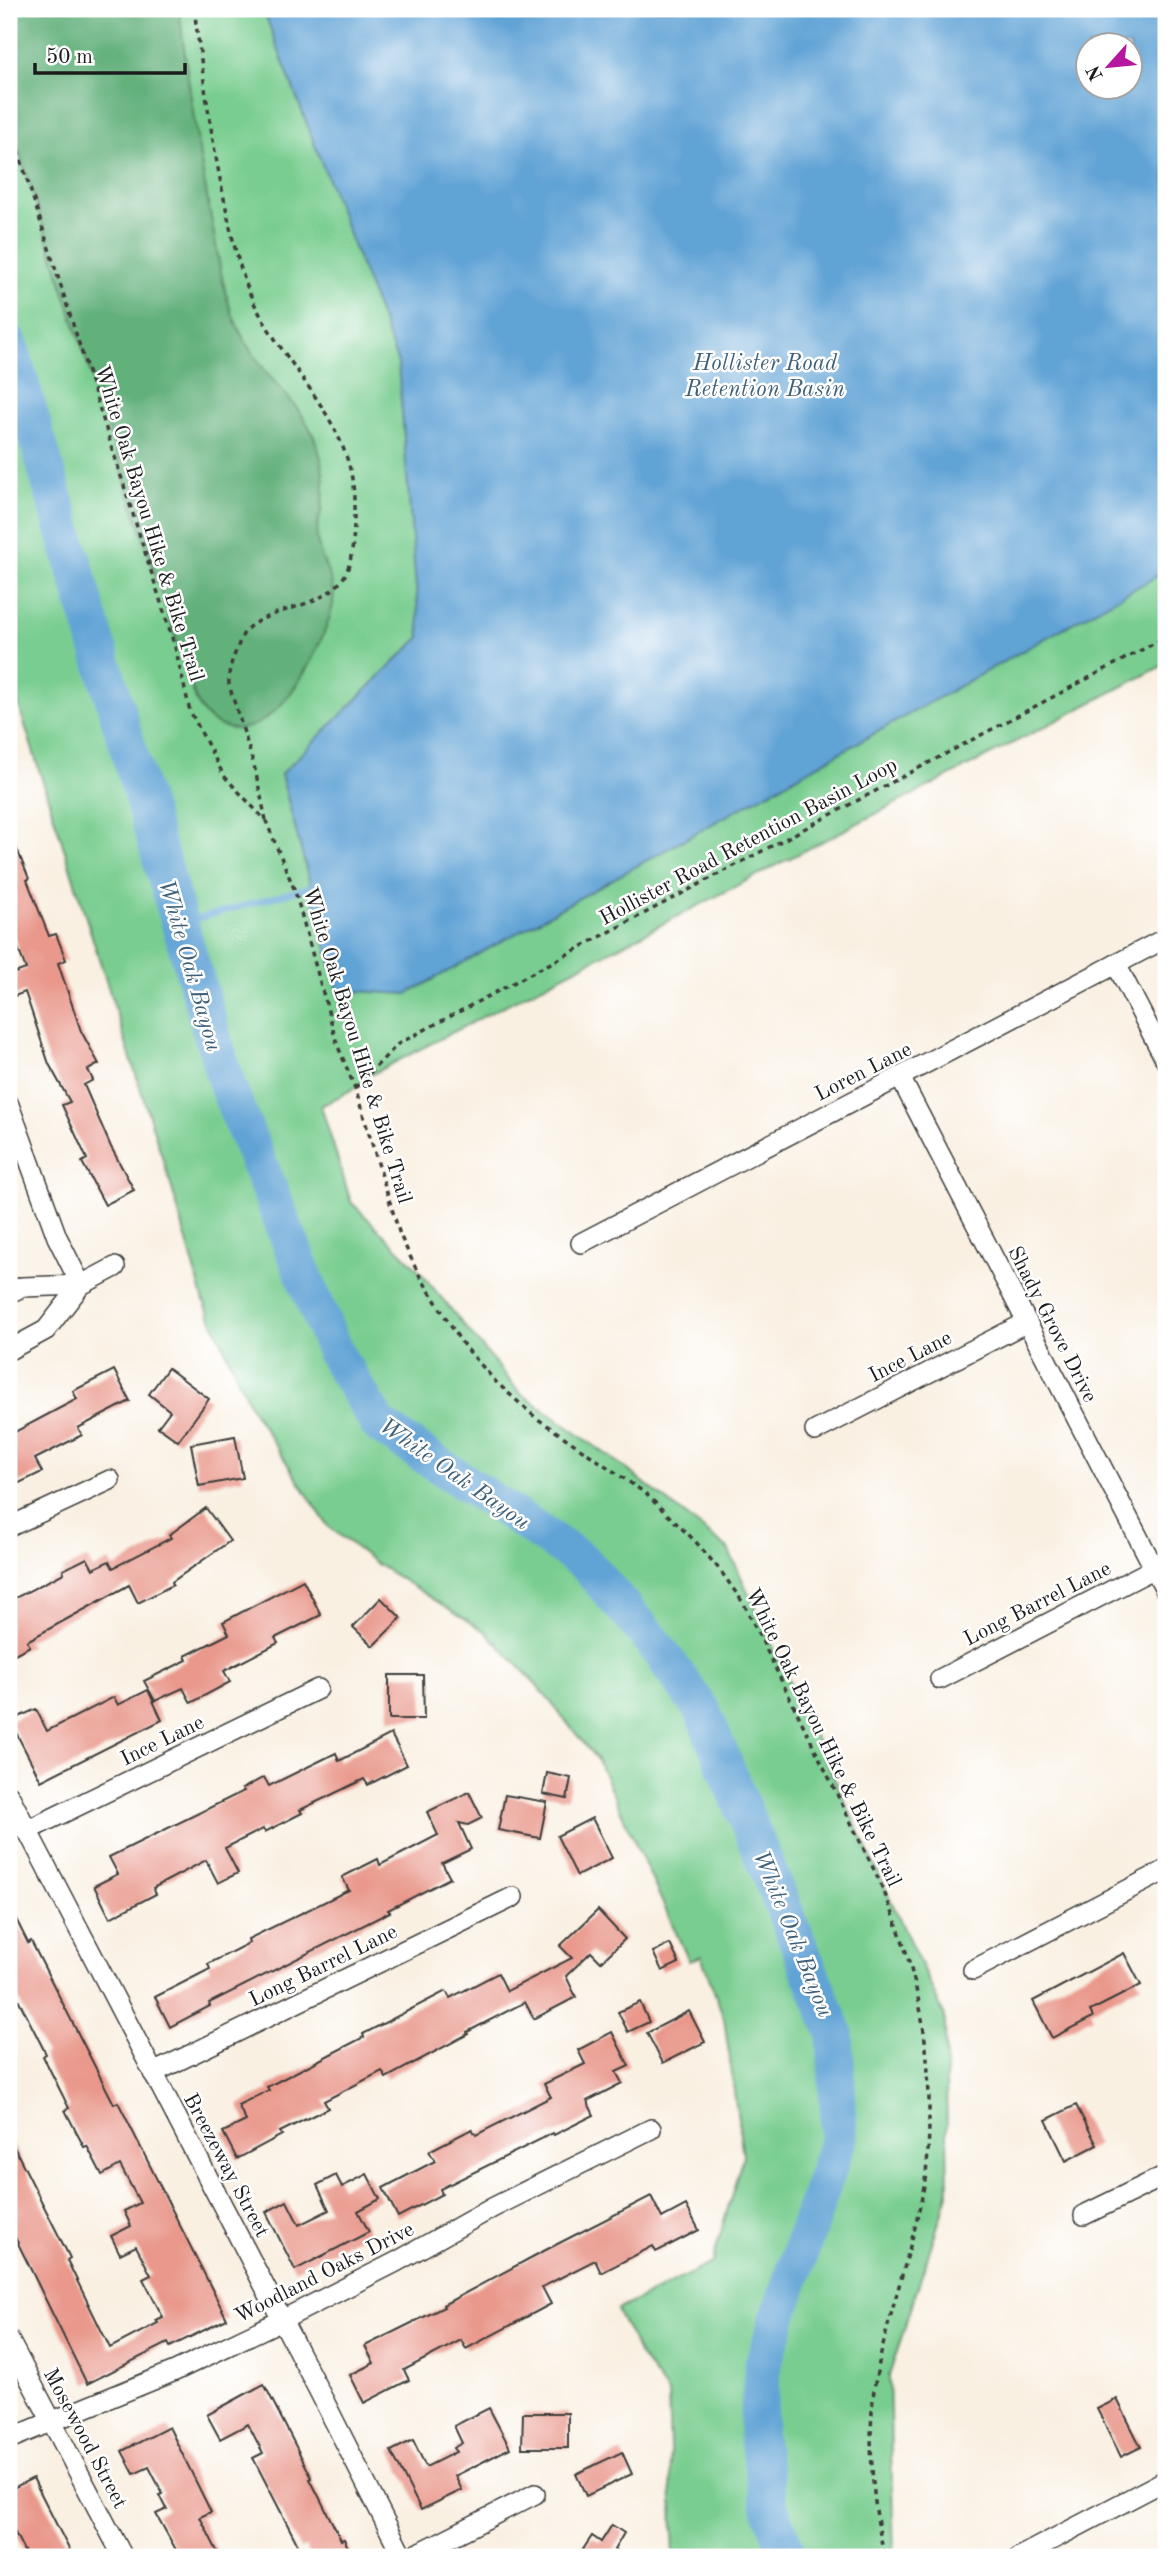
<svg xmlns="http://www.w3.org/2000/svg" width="1175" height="2566" font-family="'Old Standard TT',serif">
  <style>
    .green { fill: #79cd90; stroke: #4a7456; stroke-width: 2; fill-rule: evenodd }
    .forest { fill: #62b07a; stroke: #3f664b; stroke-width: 2 }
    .water { fill: #61a3d5; stroke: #3e6078; stroke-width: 2; fill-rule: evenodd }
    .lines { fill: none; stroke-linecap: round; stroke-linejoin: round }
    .stream { stroke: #61a3d5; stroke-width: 6 }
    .river { stroke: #61a3d5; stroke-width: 37 }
    .building { fill: #e9988b }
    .minor-casing { stroke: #3d3c3a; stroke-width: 22 }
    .path { stroke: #3d3c3a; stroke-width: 3.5; stroke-dasharray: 5 5; stroke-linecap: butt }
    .minor { stroke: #fff; stroke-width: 19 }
    .labels { text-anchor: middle; stroke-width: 5; stroke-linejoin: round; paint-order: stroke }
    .street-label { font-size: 21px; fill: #1c1c1c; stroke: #fff }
    .water-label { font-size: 23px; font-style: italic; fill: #3e6078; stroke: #fff }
  </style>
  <rect width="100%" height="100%" fill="#fff"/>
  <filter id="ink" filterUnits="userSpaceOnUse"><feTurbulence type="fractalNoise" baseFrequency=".0143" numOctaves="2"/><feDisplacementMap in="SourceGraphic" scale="14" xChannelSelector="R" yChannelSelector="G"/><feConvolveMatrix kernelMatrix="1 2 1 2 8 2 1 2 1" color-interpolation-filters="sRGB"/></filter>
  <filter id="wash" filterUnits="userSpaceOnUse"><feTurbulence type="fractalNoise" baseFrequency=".00686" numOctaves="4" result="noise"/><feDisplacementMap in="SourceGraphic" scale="28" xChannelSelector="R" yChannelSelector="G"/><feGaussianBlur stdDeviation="1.57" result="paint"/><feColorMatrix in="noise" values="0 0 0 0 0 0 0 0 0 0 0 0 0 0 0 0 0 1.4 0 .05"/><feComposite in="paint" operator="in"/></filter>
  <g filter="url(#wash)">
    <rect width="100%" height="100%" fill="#f9f0e2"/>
    <path class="green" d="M9 9H1166V664L370 1075 355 1088 321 1106 351 1202 416 1267 519 1392 624 1467 728 1549 945 2017 948 2194 889 2376 894 2557H674L668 2393 640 2355 617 2310 712 2263 743 2156 724 2018 701 1956 689 1961 598 1761 537 1685 486 1632 377 1564 328 1526 251 1408 204 1302 171 1185 9 675ZM1088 46H1130V88H1088Z"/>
    <path class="forest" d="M9 9H179C188 81 198 152 212 223 218 254 222 287 233 316 242 339 256 361 272 379 294 404 314 425 321 459 324 474 325 491 322 506 320 517 316 527 317 538 319 565 339 578 332 609 322 648 276 744 224 727 209 723 201 712 195 698L14 135 9 115Z"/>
    <path class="water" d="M263 9H1166V571L407 994 338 990 281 774 420 637 398 363ZM1088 46H1130V88H1088Z"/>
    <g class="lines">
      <path class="stream" d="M179 924 317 885"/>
      <path class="river" d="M9 343 227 1085 335 1353 379 1425 584 1562 652 1640 703 1712 835 2033 839 2137 763 2364 757 2434 770 2508 789 2557"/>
    </g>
    <g id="blocks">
      <g class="building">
        <path d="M9 829 29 879 27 880 49 936 56 934 66 960 58 963 81 1031 99 1064 88 1070 93 1080 84 1085 111 1147 134 1190 105 1205 82 1162 87 1159 62 1105 70 1102 49 1064 25 992 9 998V975L26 969 9 925Z"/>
        <path d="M168 1368 209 1399 178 1441 158 1427 170 1411 149 1394Z"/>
        <path d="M114 1370 130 1401 78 1428 82 1435 35 1459 42 1472 9 1488V1435L77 1399 73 1391Z"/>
        <path d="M235 1436 243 1478 199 1486 191 1444Z"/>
        <path d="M206 1508 230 1541 172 1582 173 1585 138 1603 129 1585 27 1641 30 1646 9 1657V1601L64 1573 63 1570 87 1558 93 1569 109 1561 113 1568 171 1538 169 1535Z"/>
        <path d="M303 1580 321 1615 275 1638 278 1643 224 1671 230 1682 191 1703 183 1688 155 1701 144 1681 187 1660 185 1656 229 1634 223 1622Z"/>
        <path d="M381 1598 401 1618 373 1646 353 1627Z"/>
        <path d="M389 1675H423L424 1719H389Z"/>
        <path d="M148 1690 162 1720 41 1781 10 1721 36 1709 47 1731 114 1697 118 1705Z"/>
        <path d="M391 1734 407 1765 368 1785 364 1779 300 1810 302 1813 265 1832 263 1829 225 1848 238 1873 218 1883 206 1860 153 1888 156 1894 110 1918 94 1886 118 1874 109 1857 244 1791 242 1789 264 1777 269 1786 336 1753 339 1761Z"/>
        <path d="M547 1773 571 1778 567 1799 543 1794Z"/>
        <path d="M469 1792 482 1818 468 1825 459 1823 471 1849 442 1863 450 1878 388 1910 390 1912 209 2003 210 2006 170 2027 155 1997 210 1969 208 1964 249 1943 248 1939 349 1890 342 1877 378 1859 380 1865 438 1835 427 1812Z"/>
        <path d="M505 1795 547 1802 540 1838 498 1830Z"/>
        <path d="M592 1818 612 1858 577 1876 557 1836Z"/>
        <path d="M9 1905 28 1943 31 1941 114 2104 118 2102 227 2319 170 2347 168 2343 87 2384 9 2225V2137L70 2258 67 2260 110 2348 158 2323 156 2320 163 2317 143 2279 151 2275 136 2246 120 2254 111 2236 131 2226 124 2211 140 2203 120 2165 102 2175 87 2146 84 2147 65 2110 69 2108 43 2056 46 2054 14 1991 9 1994Z"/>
        <path d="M598 1910 625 1939 601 1962 591 1952 566 1976 576 1997 534 2019 525 2002 467 2032 468 2034 386 2078 382 2071 324 2101 328 2108 280 2132 282 2135 237 2159 223 2132 246 2121 238 2105 269 2090 267 2087 364 2037 363 2034 446 1991 450 1998 498 1973 507 1991 572 1958 560 1946Z"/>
        <path d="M670 1944 679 1963 662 1971 653 1952Z"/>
        <path d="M1124 1953 1141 1985 1090 2011 1093 2017 1052 2038 1033 2001Z"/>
        <path d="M640 2002 649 2022 628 2032 618 2012Z"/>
        <path d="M689 2011 705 2042 663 2063 647 2033Z"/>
        <path d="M612 2032 629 2066 616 2072 622 2083 587 2101 594 2115 554 2135 553 2133 440 2189 442 2194 398 2217 383 2188 435 2161 429 2151 472 2129 476 2135 551 2097 544 2084 585 2064 578 2050Z"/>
        <path d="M1076 2105 1097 2145 1066 2161 1046 2120Z"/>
        <path d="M367 2174 380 2199 358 2211 369 2232 295 2270 266 2212 287 2201 299 2225 329 2210 317 2185 336 2175 342 2187Z"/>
        <path d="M651 2196 662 2218 686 2205 699 2230 656 2252 653 2246 601 2273 595 2260 542 2287 551 2304 466 2349 461 2340 404 2370 409 2380 364 2403 350 2375 374 2363 365 2346 444 2307 443 2305 534 2256Z"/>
        <path d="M264 2384 312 2478 310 2479 341 2540 344 2539 353 2557H307L309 2556 305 2547 300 2549 253 2458 263 2453 248 2424 220 2439 207 2415Z"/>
        <path d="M1117 2399 1141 2447 1121 2457 1097 2409Z"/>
        <path d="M489 2408 510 2448 455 2476 462 2490 421 2510 391 2451 413 2440 426 2467 456 2452 453 2448 462 2443 454 2426Z"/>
        <path d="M523 2413H568V2448H522Z"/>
        <path d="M169 2427 211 2512 200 2517 220 2557H180L156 2514 167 2509 160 2495 163 2494 149 2467 134 2474 122 2451Z"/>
        <path d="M622 2452 632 2474 586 2496 576 2474Z"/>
        <path d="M33 2478 73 2557H27L9 2521V2490Z"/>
        <path d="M612 2525 624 2533 614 2550 626 2557H578L592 2536 601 2542Z"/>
      </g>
    </g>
  </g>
  <g filter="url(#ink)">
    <use href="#blocks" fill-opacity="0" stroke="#3d3c3a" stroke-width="2"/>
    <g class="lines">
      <defs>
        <g id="minor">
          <path d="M1116 964 1166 1061"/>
          <path d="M900 1077 1166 1591"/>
          <path d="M9 1105 57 1237 81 1285"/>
          <path d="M581 1243 1166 938"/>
          <path d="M9 1293 22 1287 81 1285"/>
          <path d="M9 1350 46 1330 81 1285 115 1267"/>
          <path d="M815 1431 1027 1322"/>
          <path d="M9 1527 110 1480"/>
          <path d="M940 1679 1155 1568"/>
          <path d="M9 1795 319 2391 403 2557"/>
          <path d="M26 1831 318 1689"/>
          <path d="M973 1970 1166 1870"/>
          <path d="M153 2073 513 1897"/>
          <path d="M1084 2215 1166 2175"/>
          <path d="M9 2340 123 2557"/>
          <path d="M9 2439 175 2371 282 2320 396 2262 494 2207 651 2129"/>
          <path d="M411 2557 535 2494"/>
          <path d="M1019 2557 1166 2480"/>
        </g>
      </defs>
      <use href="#minor" class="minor-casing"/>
      <g class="path">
        <path d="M194 9C203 73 211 139 225 203 231 233 238 265 250 294 280 364 353 420 354 500 354 522 355 553 346 573 329 609 267 607 246 630 242 635 239 643 237 649 231 662 228 671 229 685L254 765 266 820"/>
        <path d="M9 122 175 647 190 711 224 776 266 821 295 891 337 1044 355 1088 400 1235 418 1273 461 1342 496 1382 535 1417 645 1493 695 1541 720 1570 744 1604 879 1880C914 1961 930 2028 929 2117 929 2140 928 2164 924 2186 912 2252 887 2316 875 2383 867 2434 872 2507 885 2557"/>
        <path d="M355 1088 398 1044 1166 637"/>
      </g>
      <use href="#minor" class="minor"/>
    </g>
  </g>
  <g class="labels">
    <g class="street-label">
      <text transform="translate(150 523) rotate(73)" y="7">White Oak Bayou Hike &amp; Bike Trail</text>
      <text transform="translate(748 841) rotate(-28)" y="7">Hollister Road Retention Basin Loop</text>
      <text transform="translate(358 1045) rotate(73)" y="7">White Oak Bayou Hike &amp; Bike Trail</text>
      <text transform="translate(863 1071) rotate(-27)" y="7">Loren Lane</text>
      <text transform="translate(1053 1324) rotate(63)" y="7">Shady Grove Drive</text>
      <text transform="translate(910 1356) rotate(-27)" y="7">Ince Lane</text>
      <text transform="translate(1037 1603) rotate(-27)" y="7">Long Barrel Lane</text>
      <text transform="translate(824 1737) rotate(64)" y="7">White Oak Bayou Hike &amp; Bike Trail</text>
      <text transform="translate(162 1740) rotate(-26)" y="7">Ince Lane</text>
      <text transform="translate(323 1965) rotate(-26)" y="7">Long Barrel Lane</text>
      <text transform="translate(227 2165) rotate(62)" y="7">Breezeway Street</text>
      <text transform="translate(324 2272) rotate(-27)" y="7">Woodland Oaks Drive</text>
      <text transform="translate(86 2438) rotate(62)" y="7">Mosewood Street</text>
    </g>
    <g class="water-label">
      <text x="765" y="370">Hollister Road<tspan x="765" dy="26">Retention Basin</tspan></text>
      <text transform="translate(191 965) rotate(74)" y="8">White Oak Bayou</text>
      <text transform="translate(455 1473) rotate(35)" y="8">White Oak Bayou</text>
      <text transform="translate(794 1933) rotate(68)" y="8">White Oak Bayou</text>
    </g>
  </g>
  <rect width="1175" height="2566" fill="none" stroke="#fff" stroke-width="35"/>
  <g transform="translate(1109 66) rotate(243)"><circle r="33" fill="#ffffff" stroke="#a4a4a4" stroke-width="2"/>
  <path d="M0-5L12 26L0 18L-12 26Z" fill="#b5179e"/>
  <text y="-10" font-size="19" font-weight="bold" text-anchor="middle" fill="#1c1c1c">N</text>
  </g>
  <path d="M35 63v10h150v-10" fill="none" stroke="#1c1c1c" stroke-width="3.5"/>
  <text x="46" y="63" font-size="21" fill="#1c1c1c" stroke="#ffffff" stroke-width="5" paint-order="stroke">50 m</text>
</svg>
